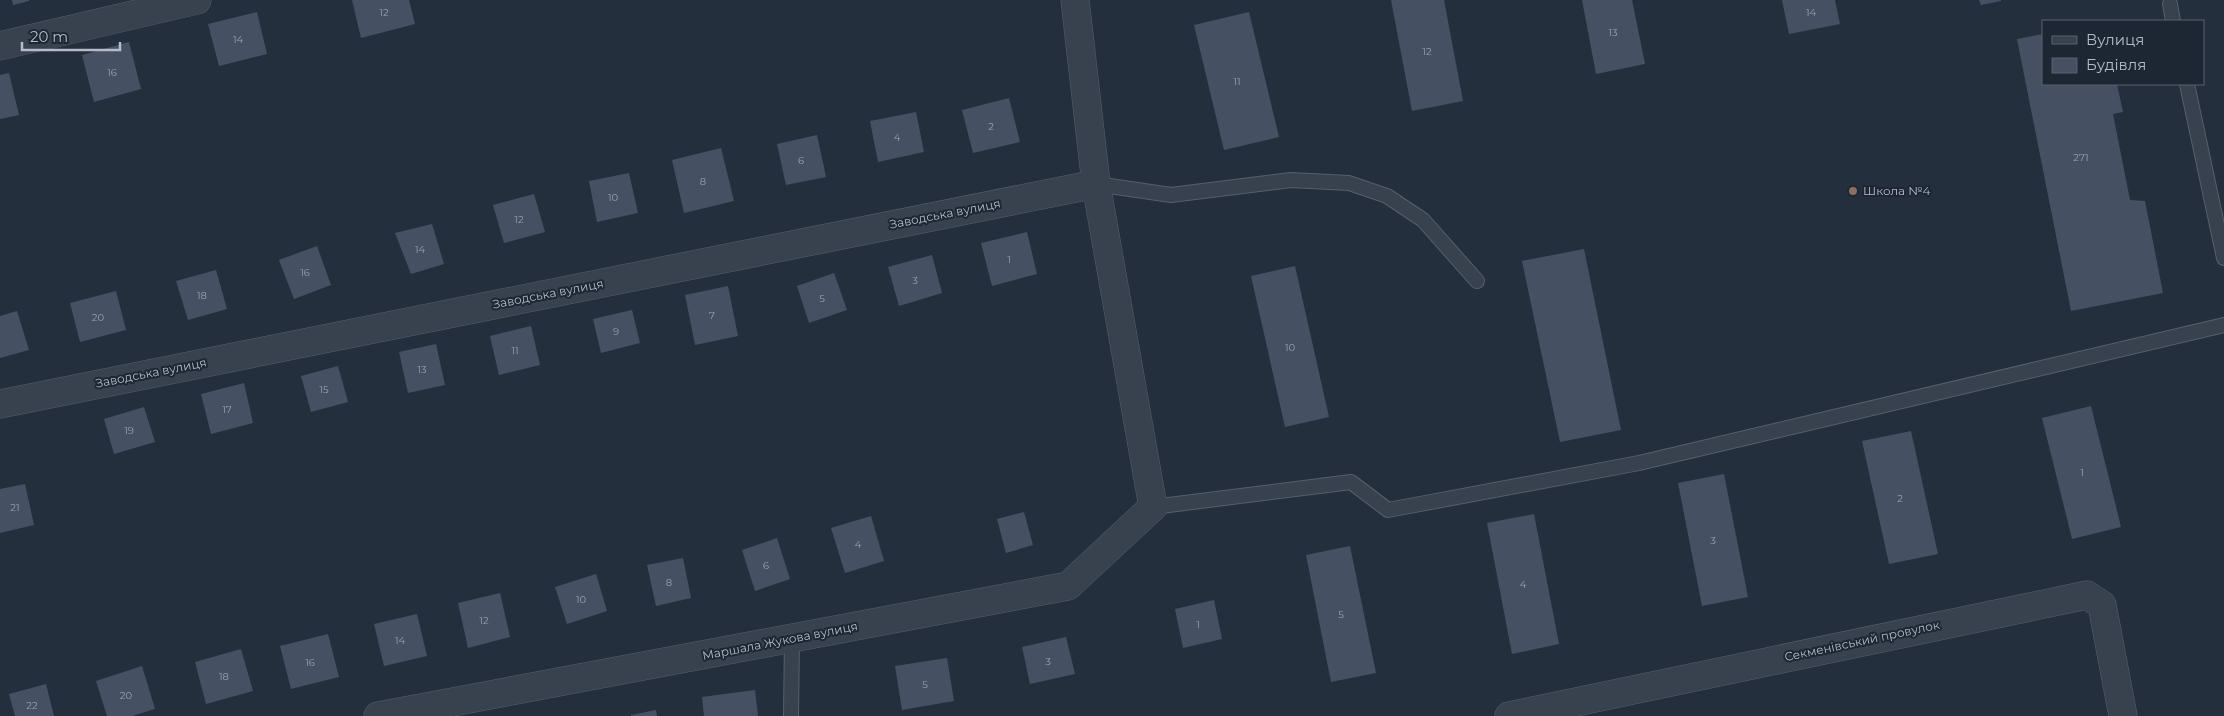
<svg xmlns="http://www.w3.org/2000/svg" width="2224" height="716" font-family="Montserrat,sans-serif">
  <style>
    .building { fill: #455162 }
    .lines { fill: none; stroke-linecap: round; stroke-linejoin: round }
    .lane-casing { stroke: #565f6c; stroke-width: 16 }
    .street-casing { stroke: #565f6c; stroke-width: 29 }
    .lane { stroke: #38414e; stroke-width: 14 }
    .street { stroke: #38414e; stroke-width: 28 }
    .education-dot { fill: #8d6e63; stroke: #1d2633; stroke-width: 2 }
    .labels { text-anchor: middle; stroke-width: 4; stroke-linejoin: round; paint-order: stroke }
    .number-label { font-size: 10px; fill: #98a1af }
    .poi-label { font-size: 12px; fill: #b4bcc9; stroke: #1d2633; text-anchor: start }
    .street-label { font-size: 12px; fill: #b4bcc9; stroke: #1d2633 }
  </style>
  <rect width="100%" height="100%" fill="#242f3e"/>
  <g class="building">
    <path d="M12 0H29V1L13 5Z"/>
    <path d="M352 0H409L415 24 361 38Z"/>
    <path d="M1391 0H1444L1463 101 1412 111Z"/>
    <path d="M1582 0H1632L1645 64 1596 74Z"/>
    <path d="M1782 0H1835L1840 24 1789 34Z"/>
    <path d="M1979 0H2001V1L1981 5Z"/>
    <path d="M257 12 267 54 219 66 208 24Z"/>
    <path d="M1249 12 1279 137 1224 150 1194 25Z"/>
    <path d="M2043 34V84H2117L2123 112 2113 114 2130 200 2145 201 2163 293 2071 311 2017 39Z"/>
    <path d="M129 42 141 89 94 102 82 55Z"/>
    <path d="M9 73 19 115 0 119V75Z"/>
    <path d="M1009 98 1020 142 973 153 962 110Z"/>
    <path d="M916 112 924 152 878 162 870 121Z"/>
    <path d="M817 135 826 177 786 185 777 144Z"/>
    <path d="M721 148 734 201 684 213 672 160Z"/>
    <path d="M629 173 638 213 597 222 589 181Z"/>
    <path d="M534 194 545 232 504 243 493 205Z"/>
    <path d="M432 224 444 264 411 274 395 233Z"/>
    <path d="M1027 232 1037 274 992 286 981 243Z"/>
    <path d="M317 246 331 285 294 299 279 260Z"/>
    <path d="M1584 249 1621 430 1560 442 1522 261Z"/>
    <path d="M932 255 942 293 899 306 888 267Z"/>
    <path d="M1295 266 1329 417 1285 427 1251 276Z"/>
    <path d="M216 270 227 309 188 320 176 281Z"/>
    <path d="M834 273 847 310 809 323 797 286Z"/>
    <path d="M728 286 738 336 695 345 685 295Z"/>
    <path d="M116 291 126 330 80 342 70 303Z"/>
    <path d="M632 310 640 343 601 353 593 319Z"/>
    <path d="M17 311 29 350 0 358V316Z"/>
    <path d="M531 326 540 365 499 375 490 336Z"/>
    <path d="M436 344 445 385 408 393 399 352Z"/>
    <path d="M338 366 348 402 311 412 301 376Z"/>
    <path d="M244 383 253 423 211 434 201 394Z"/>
    <path d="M2091 406 2121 527 2072 539 2042 418Z"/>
    <path d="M144 407 155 442 114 454 104 419Z"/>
    <path d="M1911 431 1938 554 1889 564 1862 441Z"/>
    <path d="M1724 474 1748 597 1702 606 1678 483Z"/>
    <path d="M25 484 34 525 0 533V489Z"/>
    <path d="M1024 512 1033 545 1006 553 997 519Z"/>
    <path d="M1534 514 1559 644 1512 654 1487 523Z"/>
    <path d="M871 516 884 561 845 573 831 528Z"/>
    <path d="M777 538 790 579 755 591 742 550Z"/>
    <path d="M1350 546 1376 673 1331 682 1306 555Z"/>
    <path d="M683 558 691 598 656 606 647 565Z"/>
    <path d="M596 574 607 611 567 624 555 587Z"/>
    <path d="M500 593 510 637 468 648 458 603Z"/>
    <path d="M1214 600 1222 639 1183 648 1175 609Z"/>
    <path d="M417 614 427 656 384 666 374 624Z"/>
    <path d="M328 634 339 677 291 689 280 646Z"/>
    <path d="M1066 637 1075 674 1030 684 1022 647Z"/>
    <path d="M241 649 253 691 206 704 195 662Z"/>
    <path d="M947 658 954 701 902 710 895 666Z"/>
    <path d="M142 666 155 709 132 716H107L96 681Z"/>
    <path d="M46 684 54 716H15L9 694Z"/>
    <path d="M755 690 758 716H704L702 697Z"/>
    <path d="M656 710 657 716H631V715Z"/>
  </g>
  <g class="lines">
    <defs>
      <g id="lane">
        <path d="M2170 4 2173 21"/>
        <path d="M2187 84 2224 258"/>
        <path d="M1096 184 1171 195 1291 180 1349 183 1387 196 1423 220 1477 281"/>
        <path d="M1153 507 1351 482 1388 510 1639 463 2224 325"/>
        <path d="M791 716 792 638"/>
      </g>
      <g id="street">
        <path d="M0 46 197 0"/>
        <path d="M0 404 1096 184"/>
        <path d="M378 716 1068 586 1153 507 1096 184 1075 0"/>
        <path d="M1509 716 2087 595 2102 605 2123 716"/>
      </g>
    </defs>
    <use href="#lane" class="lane-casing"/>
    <use href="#street" class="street-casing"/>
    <use href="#lane" class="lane"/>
    <use href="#street" class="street"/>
  </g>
  <circle class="education-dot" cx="1853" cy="191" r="5"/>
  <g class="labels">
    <g class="number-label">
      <text x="384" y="16">12</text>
      <text x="1811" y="16">14</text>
      <text x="1613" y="36">13</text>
      <text x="238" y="43">14</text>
      <text x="1427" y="55">12</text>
      <text x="112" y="76">16</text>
      <text x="1237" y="85">11</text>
      <text x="991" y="130">2</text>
      <text x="897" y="141">4</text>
      <text x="2081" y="161">271</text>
      <text x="801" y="164">6</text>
      <text x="703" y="185">8</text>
      <text x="613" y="201">10</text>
      <text x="519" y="223">12</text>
      <text x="420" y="253">14</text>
      <text x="1009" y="263">1</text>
      <text x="305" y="276">16</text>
      <text x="915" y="284">3</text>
      <text x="202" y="299">18</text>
      <text x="822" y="302">5</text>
      <text x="712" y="319">7</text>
      <text x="98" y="321">20</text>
      <text x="616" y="335">9</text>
      <text x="1290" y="351">10</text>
      <text x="515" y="354">11</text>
      <text x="422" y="373">13</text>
      <text x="324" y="393">15</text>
      <text x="227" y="413">17</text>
      <text x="129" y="434">19</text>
      <text x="2082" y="476">1</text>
      <text x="1900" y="502">2</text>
      <text x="15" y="511">21</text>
      <text x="1713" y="544">3</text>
      <text x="858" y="548">4</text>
      <text x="766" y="569">6</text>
      <text x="669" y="586">8</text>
      <text x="1523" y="588">4</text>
      <text x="581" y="603">10</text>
      <text x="1341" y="618">5</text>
      <text x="484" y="624">12</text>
      <text x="1198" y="628">1</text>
      <text x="400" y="644">14</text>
      <text x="1048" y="665">3</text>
      <text x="310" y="666">16</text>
      <text x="224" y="680">18</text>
      <text x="925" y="688">5</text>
      <text x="126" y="699">20</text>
      <text x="32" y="709">22</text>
    </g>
    <g class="poi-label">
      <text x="1863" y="195">Школа №4</text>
    </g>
    <g class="street-label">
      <text transform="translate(945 214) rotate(-11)" y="4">Заводська вулиця</text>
      <text transform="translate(548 294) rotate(-11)" y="4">Заводська вулиця</text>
      <text transform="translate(151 373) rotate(-11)" y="4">Заводська вулиця</text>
      <text transform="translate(780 641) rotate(-11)" y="4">Маршала Жукова вулиця</text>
      <text transform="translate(1862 641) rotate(-12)" y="4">Секменівський провулок</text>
    </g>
  </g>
  <rect x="2042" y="20" width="162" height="65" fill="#1d2633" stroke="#59626f"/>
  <rect x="2052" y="36" width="25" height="8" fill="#38414e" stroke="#59626f"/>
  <text x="2086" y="45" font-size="15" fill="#b4bcc9">Вулиця</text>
  <rect x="2052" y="58" width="25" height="15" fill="#455162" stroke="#59626f"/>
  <text x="2086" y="70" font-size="15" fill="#b4bcc9">Будівля</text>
  <path d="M22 42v8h98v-8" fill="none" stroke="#b4bcc9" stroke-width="2.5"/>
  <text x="30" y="42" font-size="15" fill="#b4bcc9" stroke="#1d2633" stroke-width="4" paint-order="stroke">20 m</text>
</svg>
